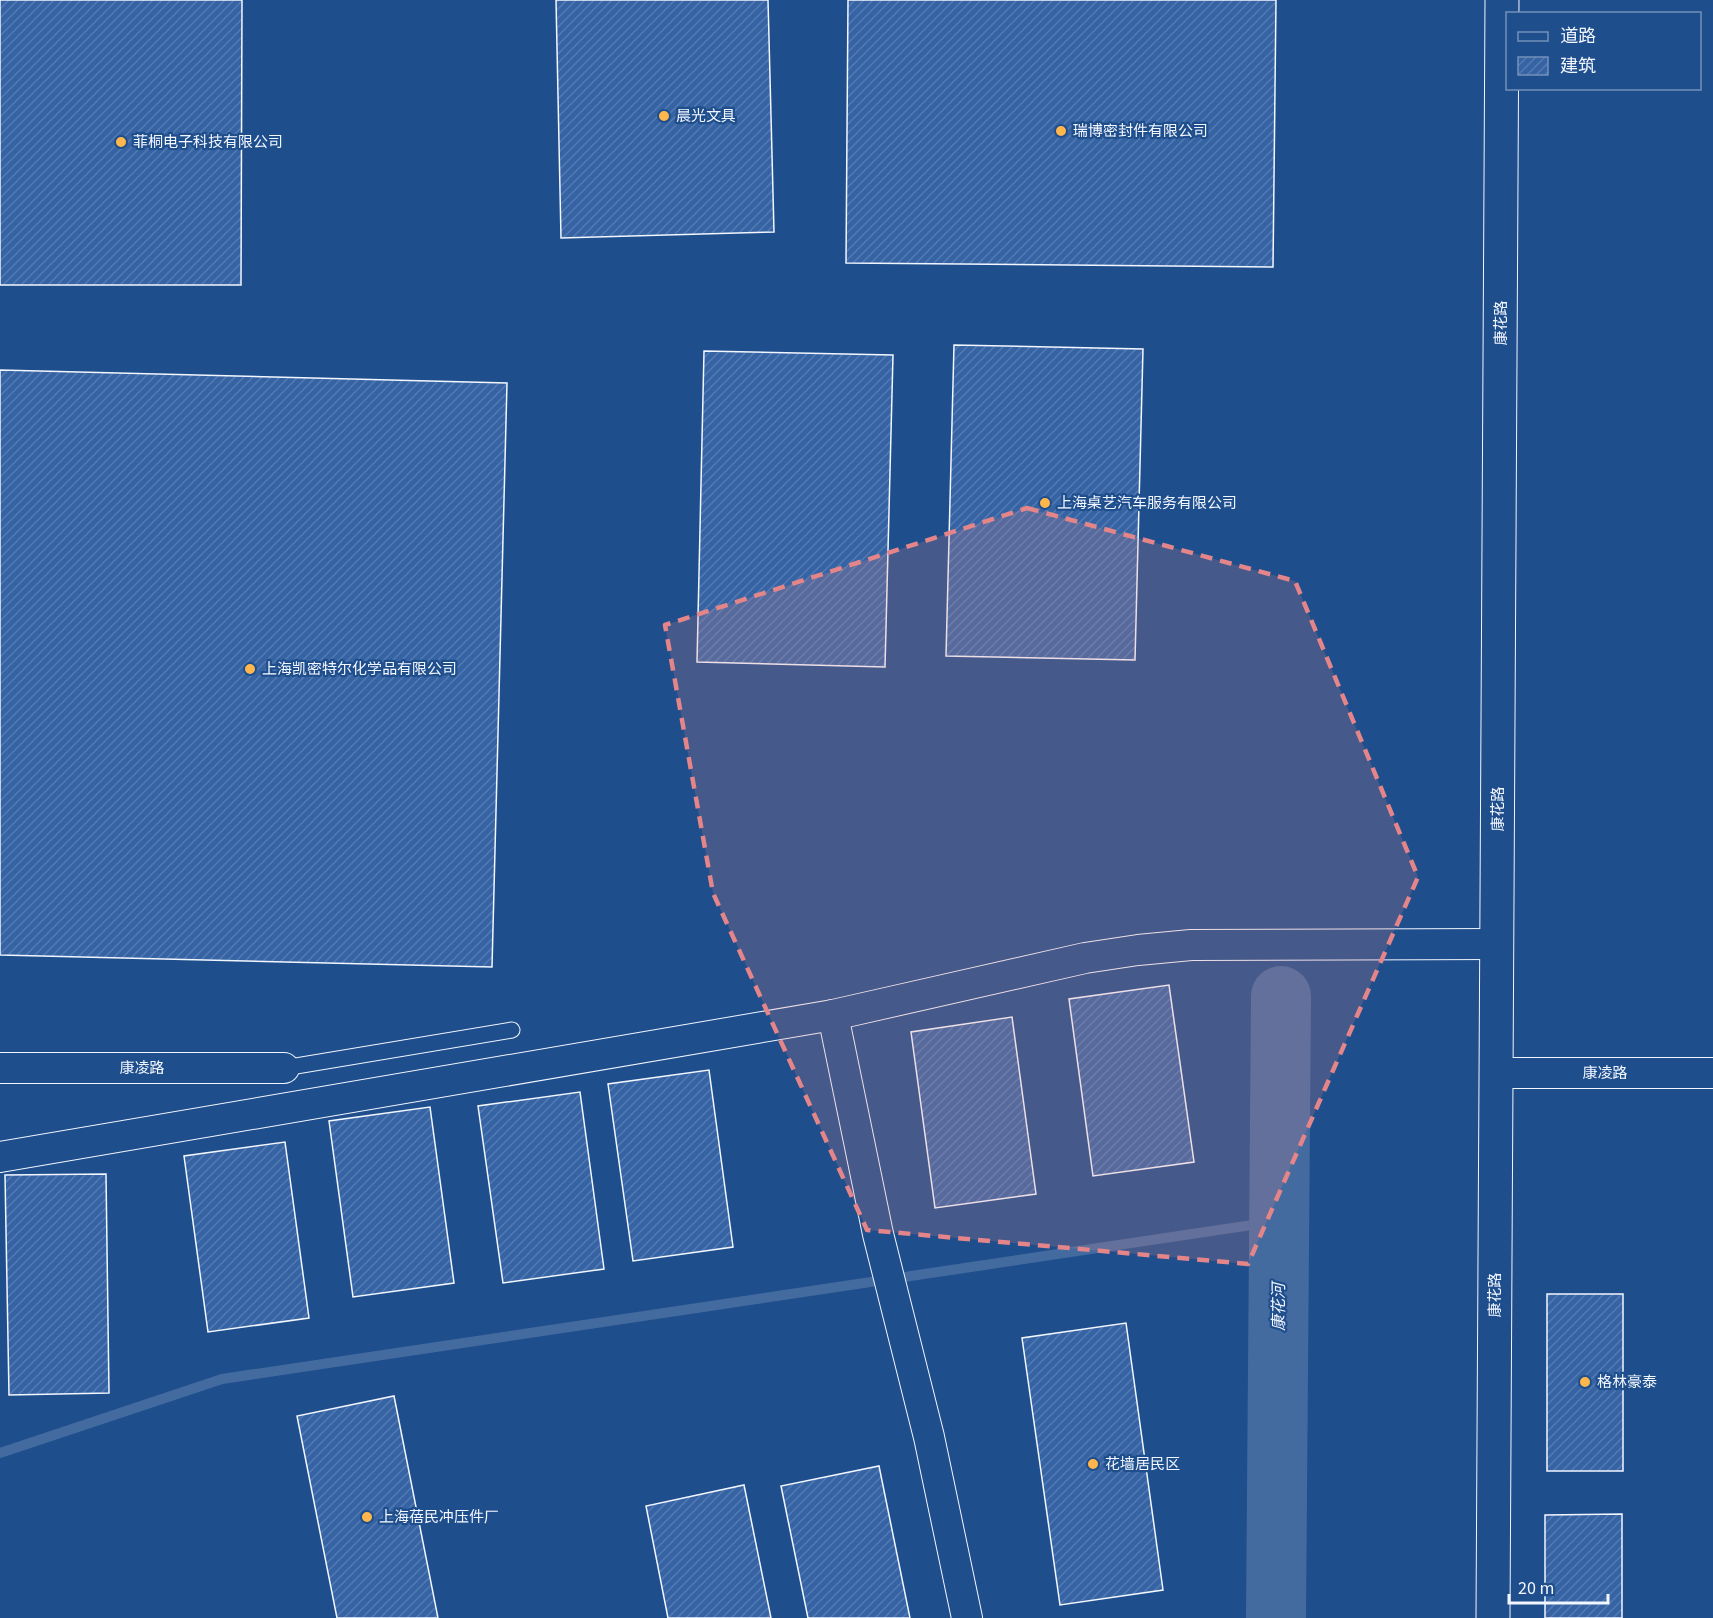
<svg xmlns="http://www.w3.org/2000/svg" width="1713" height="1618" font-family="'Source Sans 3','Noto Sans SC',sans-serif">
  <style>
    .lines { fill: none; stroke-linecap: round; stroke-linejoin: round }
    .stream { stroke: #446ba0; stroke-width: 10 }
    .river { stroke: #446ba0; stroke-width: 60 }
    .building { fill: url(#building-hatch); stroke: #f2f6ff; stroke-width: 1.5 }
    .service-casing { stroke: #f2f6ff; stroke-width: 17 }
    .minor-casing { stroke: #f2f6ff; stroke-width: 32 }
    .tertiary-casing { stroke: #f2f6ff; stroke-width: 35 }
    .service { stroke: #1f4e8c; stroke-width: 15 }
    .minor { stroke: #1f4e8c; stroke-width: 30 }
    .tertiary { stroke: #1f4e8c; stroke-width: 33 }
    .marked { fill: #e38589; fill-opacity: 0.2; stroke: #e38589; stroke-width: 4.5; stroke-dasharray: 12 8; stroke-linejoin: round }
    .poi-dot { fill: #ffb74d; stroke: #1f4e8c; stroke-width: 2 }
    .labels { text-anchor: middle; stroke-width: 4.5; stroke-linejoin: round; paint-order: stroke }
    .poi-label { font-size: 15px; fill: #f2f6ff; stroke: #1f4e8c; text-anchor: start }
    .street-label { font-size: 15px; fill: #f2f6ff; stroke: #1f4e8c }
    .water-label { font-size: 16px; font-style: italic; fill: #f2f6ff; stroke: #1f4e8c }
  </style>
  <defs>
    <pattern id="building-hatch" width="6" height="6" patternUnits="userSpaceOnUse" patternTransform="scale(1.5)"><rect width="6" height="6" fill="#3563a3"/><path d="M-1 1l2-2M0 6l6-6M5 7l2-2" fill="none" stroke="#537ab1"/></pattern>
  </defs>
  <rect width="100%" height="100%" fill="#1f4e8c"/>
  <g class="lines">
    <path class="stream" d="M0 1453 222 1379 1279 1221"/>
    <path class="river" d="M1276 1618 1281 996"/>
  </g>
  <g class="building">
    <path d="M0 0H242L241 285H0Z"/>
    <path d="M556 0H768L774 232 561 238Z"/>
    <path d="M848 0H1276L1273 267 846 263Z"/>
    <path d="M954 345 1143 349 1135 660 946 656Z"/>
    <path d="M704 351 893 355 885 667 697 662Z"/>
    <path d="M0 370 507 383 492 967 0 955Z"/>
    <path d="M1169 985 1194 1162 1093 1176 1069 999Z"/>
    <path d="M1012 1017 1036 1194 935 1208 911 1032Z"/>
    <path d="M709 1070 733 1247 633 1261 608 1084Z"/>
    <path d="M580 1092 604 1269 503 1283 478 1106Z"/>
    <path d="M430 1107 454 1283 353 1297 329 1121Z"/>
    <path d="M285 1142 309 1318 208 1332 184 1156Z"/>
    <path d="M106 1174 109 1393 9 1395 5 1175Z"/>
    <rect x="1547" y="1294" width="76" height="177"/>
    <path d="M1126 1323 1163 1590 1060 1605 1022 1338Z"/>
    <path d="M394 1396 438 1618H337L297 1416Z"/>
    <path d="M879 1466 910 1618H808L781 1486Z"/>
    <path d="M744 1485 771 1618H668L646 1506Z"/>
    <path d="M1622 1514V1618H1545V1515Z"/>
  </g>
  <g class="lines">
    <defs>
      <path id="service" d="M284 1068 512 1030"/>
      <g id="minor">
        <path d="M833 1015 878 1234 929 1437 967 1618"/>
        <path d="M0 1068H284"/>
        <path d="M1497 1073H1713"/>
        <path d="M0 1157 833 1015 1085 958 1138 950 1191 945 1498 944"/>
      </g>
      <path id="tertiary" d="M1493 1618 1502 0"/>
    </defs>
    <use href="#service" class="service-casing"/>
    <use href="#minor" class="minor-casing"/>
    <use href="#tertiary" class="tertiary-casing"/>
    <use href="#service" class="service"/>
    <use href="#minor" class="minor"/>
    <use href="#tertiary" class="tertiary"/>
  </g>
  <path class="marked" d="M1027 508 1295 581 1418 877 1248 1264 867 1230 713 893 665 625Z"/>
  <g class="poi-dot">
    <circle cx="664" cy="116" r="6"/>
    <circle cx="1061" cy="131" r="6"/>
    <circle cx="121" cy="142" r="6"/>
    <circle cx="1045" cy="503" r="6"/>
    <circle cx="250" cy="669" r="6"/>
    <circle cx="1585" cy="1382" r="6"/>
    <circle cx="1093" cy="1464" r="6"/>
    <circle cx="367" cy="1517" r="6"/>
  </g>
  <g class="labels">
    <g class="poi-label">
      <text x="676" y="121">晨光文具</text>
      <text x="1073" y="136">瑞博密封件有限公司</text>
      <text x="133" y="147">菲桐电子科技有限公司</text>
      <text x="1057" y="508">上海桌艺汽车服务有限公司</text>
      <text x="262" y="674">上海凯密特尔化学品有限公司</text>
      <text x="1597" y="1387">格林豪泰</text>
      <text x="1105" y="1469">花墙居民区</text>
      <text x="379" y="1522">上海蓓民冲压件厂</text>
    </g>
    <g class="street-label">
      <text transform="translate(1501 323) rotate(-90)" y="5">康花路</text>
      <text transform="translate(1498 809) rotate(-90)" y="5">康花路</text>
      <text x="142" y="1073">康凌路</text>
      <text x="1605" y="1078">康凌路</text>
      <text transform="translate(1495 1295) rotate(-90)" y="5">康花路</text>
    </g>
    <g class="water-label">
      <text transform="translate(1278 1307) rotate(-90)" y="6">康花河</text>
    </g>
  </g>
  <rect x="1506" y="12" width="195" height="78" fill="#1f4e8c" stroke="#7391ba" stroke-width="1.5"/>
  <rect x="1518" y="32" width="30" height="9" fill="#1f4e8c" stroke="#7391ba" stroke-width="1.5"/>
  <text x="1560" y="42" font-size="18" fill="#f2f6ff">道路</text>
  <rect x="1518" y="57" width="30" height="18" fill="url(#building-hatch)" stroke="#7391ba" stroke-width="1.5"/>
  <text x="1560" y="72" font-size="18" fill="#f2f6ff">建筑</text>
  <path d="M1509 1594v9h99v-9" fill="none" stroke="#f2f6ff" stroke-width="3"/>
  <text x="1518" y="1594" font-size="18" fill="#f2f6ff" stroke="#1f4e8c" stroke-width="4.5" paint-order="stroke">20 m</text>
</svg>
